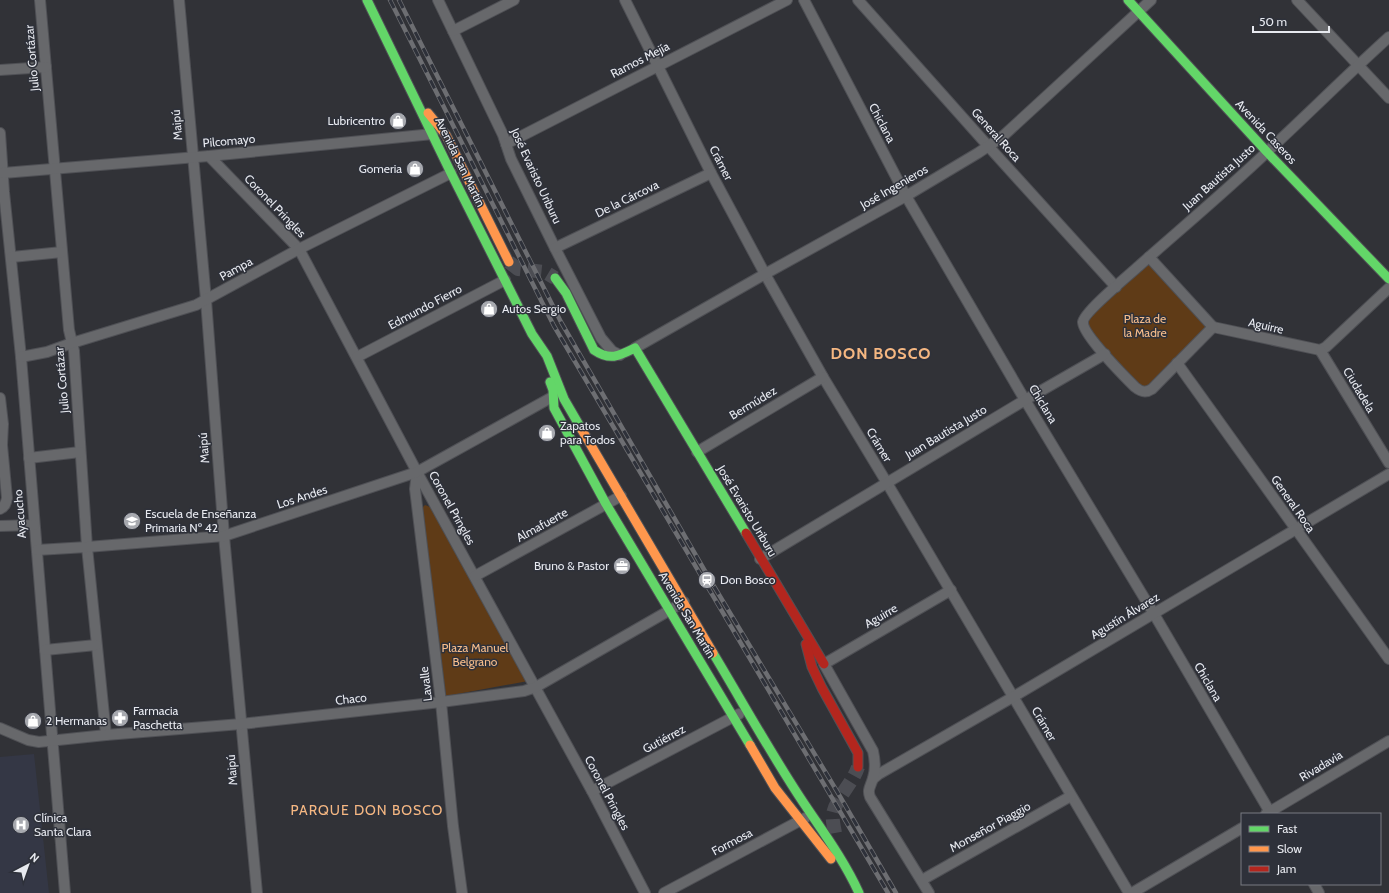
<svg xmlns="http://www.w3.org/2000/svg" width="1389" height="893" font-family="Cabin,sans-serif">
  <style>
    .built { fill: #343745 }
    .green { fill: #5f3b17 }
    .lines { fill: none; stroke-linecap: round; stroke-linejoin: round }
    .secondary-tunnel { stroke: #4c4d53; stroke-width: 14; stroke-dasharray: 14 7; stroke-linecap: butt }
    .street-casing { stroke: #4f5055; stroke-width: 12 }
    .fast-casing { stroke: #4f5055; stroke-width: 11 }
    .slow-casing { stroke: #4f5055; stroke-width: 11 }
    .jam-casing { stroke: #4f5055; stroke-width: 11 }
    .street { stroke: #67686b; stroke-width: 10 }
    .fast { stroke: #63d668; stroke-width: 9 }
    .slow { stroke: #ff974d; stroke-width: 9 }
    .jam { stroke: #b3261e; stroke-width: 9 }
    .rail-casing { stroke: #6d6e72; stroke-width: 4.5 }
    .rail { stroke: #2e313a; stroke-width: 3; stroke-dasharray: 9; stroke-linecap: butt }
    .labels { text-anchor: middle; stroke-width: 3; stroke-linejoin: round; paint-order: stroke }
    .street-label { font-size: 12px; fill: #e7e9ef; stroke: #2e313a }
    .poi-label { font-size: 12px; fill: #e7e9ef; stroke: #2e313a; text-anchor: start }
    .park-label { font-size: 12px; fill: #f7bd8b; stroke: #2e313a }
    .quarter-label { font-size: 14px; letter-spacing: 1px; fill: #f5b781; stroke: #2e313a }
    .district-label { font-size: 16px; font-weight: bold; letter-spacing: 1px; fill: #f5b781; stroke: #2e313a }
  </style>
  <rect width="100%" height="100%" fill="#313237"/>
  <path class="built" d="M34 754 49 893H0V757Z"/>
  <g class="green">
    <path d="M1149 257 1213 327 1145 392 1105 354 1083 319Z"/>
    <path d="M425 505 430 507 528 681 446 696 422 508Z"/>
  </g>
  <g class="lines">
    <g class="secondary-tunnel">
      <path d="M509 262 518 269 545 272 555 278"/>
      <path d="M835 833C834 827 832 820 833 814 836 798 853 783 858 767"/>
    </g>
    <defs>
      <g id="street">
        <path d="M40 0 69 330 74 351 87 547 106 735"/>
        <path d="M179 0 206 300 224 536 257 893"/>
        <path d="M438 0 503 135 511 159 555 248 601 338 612 351 620 355"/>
        <path d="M625 0 711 173 765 274 823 377 887 483 1129 893"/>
        <path d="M804 0 906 196 1025 400 1154 614 1271 814"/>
        <path d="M858 0 989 147 1116 287"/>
        <path d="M1297 0 1389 98"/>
        <path d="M453 31 514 0"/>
        <path d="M1389 37C1348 74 1309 113 1268 151 1227 190 1183 227 1140 265 1130 274 1083 313 1083 322 1082 334 1125 377 1135 387 1141 392 1146 393 1152 389L1213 327 1320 350 1326 347 1389 288"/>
        <path d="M0 70 46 67"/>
        <path d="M0 133 4 192 21 357 65 893"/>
        <path d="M506 144 787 0"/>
        <path d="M209 156 299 249 417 472 592 791 645 893"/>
        <path d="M3 173 209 156 433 134"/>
        <path d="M555 248 711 173"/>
        <path d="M12 257 62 252"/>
        <path d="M1149 257 1213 327"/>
        <path d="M635 348 765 274 906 196 978 153 1002 137 1151 0"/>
        <path d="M1320 350 1389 463"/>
        <path d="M21 357 47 352 72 343 196 305 299 249 451 173"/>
        <path d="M357 357 505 280"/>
        <path d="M1177 363 1389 659"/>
        <path d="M0 398 3 424 2 445 7 498C6 503 5 507 0 509"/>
        <path d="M697 452 823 377"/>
        <path d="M29 458 80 452"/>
        <path d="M417 472 415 489 441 702 453 826 462 893"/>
        <path d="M0 526 34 525"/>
        <path d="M37 550 87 547 224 536 417 472 554 396"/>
        <path d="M760 559 1025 400 1105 354"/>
        <path d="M475 576 621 496"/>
        <path d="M45 650 96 645"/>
        <path d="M0 728 28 740 39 742 106 735 241 724 441 702 524 691 536 687 684 602"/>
        <path d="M873 779 879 774 1013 697 1389 474"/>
        <path d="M592 791 739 714"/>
        <path d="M1266 814 1389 741"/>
        <path d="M922 880 1071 796"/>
        <path d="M1314 884 1319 893"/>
        <path d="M664 893 805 818"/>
        <path d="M929 893 870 797C867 789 871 786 873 778 876 769 875 760 873 751L824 664 951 590"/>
        <path d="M1132 893 1242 828"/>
      </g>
      <g id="fast">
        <path d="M367 0 451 173 532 334 547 356 564 399 582 430"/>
        <path d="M1128 0 1267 152 1389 279"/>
        <path d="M555 278 566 293 594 350C610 361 619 356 635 348L746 533"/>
        <path d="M550 382 553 390 554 408 606 504 750 745"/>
        <path d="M713 653C743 703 771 754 803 802 823 832 844 860 859 893"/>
      </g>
      <g id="slow">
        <path d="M428 113 446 135 509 262"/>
        <path d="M582 430 713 653"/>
        <path d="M750 745 775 788 831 859"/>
      </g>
      <g id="jam">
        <path d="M746 533 824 664"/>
        <path d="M806 644 812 667 822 688 858 753V767"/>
      </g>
    </defs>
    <use href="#street" class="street-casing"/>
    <use href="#fast" class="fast-casing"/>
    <use href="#slow" class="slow-casing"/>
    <use href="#jam" class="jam-casing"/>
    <use href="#street" class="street"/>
    <use href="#fast" class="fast"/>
    <use href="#slow" class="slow"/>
    <use href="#jam" class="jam"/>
    <defs>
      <g id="rail">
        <path d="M390 0 554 326 888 893"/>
        <path d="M399 0 561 322 709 578 838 793 896 893"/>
      </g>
    </defs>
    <use href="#rail" class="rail-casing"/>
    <use href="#rail" class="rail"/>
  </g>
  <defs>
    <symbol id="shop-disc" viewBox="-11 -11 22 22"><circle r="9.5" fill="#a7a9af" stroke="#2e313a"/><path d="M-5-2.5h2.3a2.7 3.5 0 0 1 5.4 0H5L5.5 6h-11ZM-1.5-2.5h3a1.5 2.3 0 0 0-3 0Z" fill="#fff"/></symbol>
    <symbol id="school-disc" viewBox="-11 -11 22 22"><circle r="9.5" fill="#a7a9af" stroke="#2e313a"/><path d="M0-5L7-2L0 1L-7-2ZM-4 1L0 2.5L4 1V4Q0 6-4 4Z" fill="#fff"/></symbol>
    <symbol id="office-disc" viewBox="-11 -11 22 22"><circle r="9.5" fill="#a7a9af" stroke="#2e313a"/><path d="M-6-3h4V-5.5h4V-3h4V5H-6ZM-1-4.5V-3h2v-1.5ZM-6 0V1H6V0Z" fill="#fff"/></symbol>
    <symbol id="station-disc" viewBox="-11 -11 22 22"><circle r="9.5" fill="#a7a9af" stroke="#2e313a"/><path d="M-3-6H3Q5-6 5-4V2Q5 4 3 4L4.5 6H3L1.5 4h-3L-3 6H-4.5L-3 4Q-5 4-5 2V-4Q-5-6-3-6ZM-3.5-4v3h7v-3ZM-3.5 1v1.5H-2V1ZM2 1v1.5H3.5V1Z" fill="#fff"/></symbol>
    <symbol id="pharmacy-disc" viewBox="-11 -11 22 22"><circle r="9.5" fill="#a7a9af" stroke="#2e313a"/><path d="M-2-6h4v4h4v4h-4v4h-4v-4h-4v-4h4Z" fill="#fff"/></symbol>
    <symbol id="hospital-disc" viewBox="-11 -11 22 22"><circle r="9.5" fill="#a7a9af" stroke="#2e313a"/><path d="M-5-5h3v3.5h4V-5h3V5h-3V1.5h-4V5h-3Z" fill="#fff"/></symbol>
  </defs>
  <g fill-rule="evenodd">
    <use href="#shop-disc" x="388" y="111" width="20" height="20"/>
    <use href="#shop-disc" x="405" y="159" width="20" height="20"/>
    <use href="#shop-disc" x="479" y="299" width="20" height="20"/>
    <use href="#shop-disc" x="537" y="423" width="20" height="20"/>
    <use href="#school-disc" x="122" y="511" width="20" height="20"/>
    <use href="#office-disc" x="612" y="556" width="20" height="20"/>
    <use href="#station-disc" x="697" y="570" width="20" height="20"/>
    <use href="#pharmacy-disc" x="110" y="708" width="20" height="20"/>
    <use href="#shop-disc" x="23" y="711" width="20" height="20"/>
    <use href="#hospital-disc" x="11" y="815" width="20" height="20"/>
  </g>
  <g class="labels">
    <g class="street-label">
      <text transform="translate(32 58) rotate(-95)" y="4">Julio Cortázar</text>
      <text transform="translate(640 60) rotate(-27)" y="4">Ramos Mejía</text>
      <text transform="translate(882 123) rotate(62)" y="4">Chiclana</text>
      <text transform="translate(177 125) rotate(-95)" y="4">Maipú</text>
      <text transform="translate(1266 132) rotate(47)" y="4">Avenida Caseros</text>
      <text transform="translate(996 135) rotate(48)" y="4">General Roca</text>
      <text transform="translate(229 141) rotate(-5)" y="4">Pilcomayo</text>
      <text transform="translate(460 162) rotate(64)" y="4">Avenida San Martín</text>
      <text transform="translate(721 163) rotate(63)" y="4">Crámer</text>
      <text transform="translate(536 176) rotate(65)" y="4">José Evaristo Uriburu</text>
      <text transform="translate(1219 177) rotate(-42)" y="4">Juan Bautista Justo</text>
      <text transform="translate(894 187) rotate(-30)" y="4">José Ingenieros</text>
      <text transform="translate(627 199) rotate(-26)" y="4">De la Cárcova</text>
      <text transform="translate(275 206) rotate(46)" y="4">Coronel Pringles</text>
      <text transform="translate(236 269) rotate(-29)" y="4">Pampa</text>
      <text transform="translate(425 307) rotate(-28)" y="4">Edmundo Fierro</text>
      <text transform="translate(1266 326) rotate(13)" y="4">Aguirre</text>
      <text transform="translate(62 380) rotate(-95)" y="4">Julio Cortázar</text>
      <text transform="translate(1359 390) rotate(59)" y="4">Ciudadela</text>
      <text transform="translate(753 403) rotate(-31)" y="4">Bermúdez</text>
      <text transform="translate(1043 404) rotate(59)" y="4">Chiclana</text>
      <text transform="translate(946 432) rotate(-31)" y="4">Juan Bautista Justo</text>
      <text transform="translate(879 445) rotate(59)" y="4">Crámer</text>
      <text transform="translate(204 448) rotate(-95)" y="4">Maipú</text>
      <text transform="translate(302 497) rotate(-18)" y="4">Los Andes</text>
      <text transform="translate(1293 504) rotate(55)" y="4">General Roca</text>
      <text transform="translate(452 508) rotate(61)" y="4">Coronel Pringles</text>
      <text transform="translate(747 511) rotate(59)" y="4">José Evaristo Uriburu</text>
      <text transform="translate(20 514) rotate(-95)" y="4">Ayacucho</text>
      <text transform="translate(542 525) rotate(-29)" y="4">Almafuerte</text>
      <text transform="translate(687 615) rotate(59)" y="4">Avenida San Martín</text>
      <text transform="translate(881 616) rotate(-30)" y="4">Aguirre</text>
      <text transform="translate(1125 616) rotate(-31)" y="4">Agustín Álvarez</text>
      <text transform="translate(1208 682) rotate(60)" y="4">Chiclana</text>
      <text transform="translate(426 684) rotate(-97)" y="4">Lavalle</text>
      <text transform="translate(351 699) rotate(-6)" y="4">Chaco</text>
      <text transform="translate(1044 724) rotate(60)" y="4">Crámer</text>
      <text transform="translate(664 739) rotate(-28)" y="4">Gutiérrez</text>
      <text transform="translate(1321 766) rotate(-31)" y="4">Rivadavia</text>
      <text transform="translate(232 770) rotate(-95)" y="4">Maipú</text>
      <text transform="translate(607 793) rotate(62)" y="4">Coronel Pringles</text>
      <text transform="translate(990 827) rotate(-29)" y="4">Monseñor Piaggio</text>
      <text transform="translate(732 842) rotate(-28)" y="4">Formosa</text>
    </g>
    <g class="poi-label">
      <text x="385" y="125" text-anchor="end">Lubricentro</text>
      <text x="402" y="173" text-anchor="end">Gomeria</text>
      <text x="502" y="313">Autos Sergio</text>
      <text x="560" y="430">Zapatos<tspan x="560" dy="14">para Todos</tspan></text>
      <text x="145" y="518">Escuela de Enseñanza<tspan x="145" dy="14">Primaria Nº 42</tspan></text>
      <text x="609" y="570" text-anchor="end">Bruno &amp; Pastor</text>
      <text x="720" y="584">Don Bosco</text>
      <text x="133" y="715">Farmacia<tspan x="133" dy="14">Paschetta</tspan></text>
      <text x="46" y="725">2 Hermanas</text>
      <text x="34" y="822">Clínica<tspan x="34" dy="14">Santa Clara</tspan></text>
    </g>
    <g class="park-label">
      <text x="1145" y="323">Plaza de<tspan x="1145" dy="14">la Madre</tspan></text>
      <text x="475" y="652">Plaza Manuel<tspan x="475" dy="14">Belgrano</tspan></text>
    </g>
    <g class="quarter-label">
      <text x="367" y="815">PARQUE DON BOSCO</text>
    </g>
    <g class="district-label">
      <text x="881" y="359">DON BOSCO</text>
    </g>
  </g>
  <rect x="1241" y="813" width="140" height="72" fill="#2e313a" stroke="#787b82"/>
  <rect x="1249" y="826" width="20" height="6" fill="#63d668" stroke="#787b82"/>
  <text x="1277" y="833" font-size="12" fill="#e7e9ef">Fast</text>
  <rect x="1249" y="846" width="20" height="6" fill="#ff974d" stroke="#787b82"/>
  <text x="1277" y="853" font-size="12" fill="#e7e9ef">Slow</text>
  <rect x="1249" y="866" width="20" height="6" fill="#b3261e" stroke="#787b82"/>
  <text x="1277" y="873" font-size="12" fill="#e7e9ef">Jam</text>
  <g transform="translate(28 865) rotate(41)" stroke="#2e313a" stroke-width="3" paint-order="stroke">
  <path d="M0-3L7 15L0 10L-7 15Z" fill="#e7e9ef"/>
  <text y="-6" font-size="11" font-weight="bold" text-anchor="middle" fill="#e7e9ef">N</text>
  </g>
  <path d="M1253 26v6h76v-6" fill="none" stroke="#e7e9ef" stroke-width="2"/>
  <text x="1259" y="26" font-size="12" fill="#e7e9ef" stroke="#2e313a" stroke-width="3" paint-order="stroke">50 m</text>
</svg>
